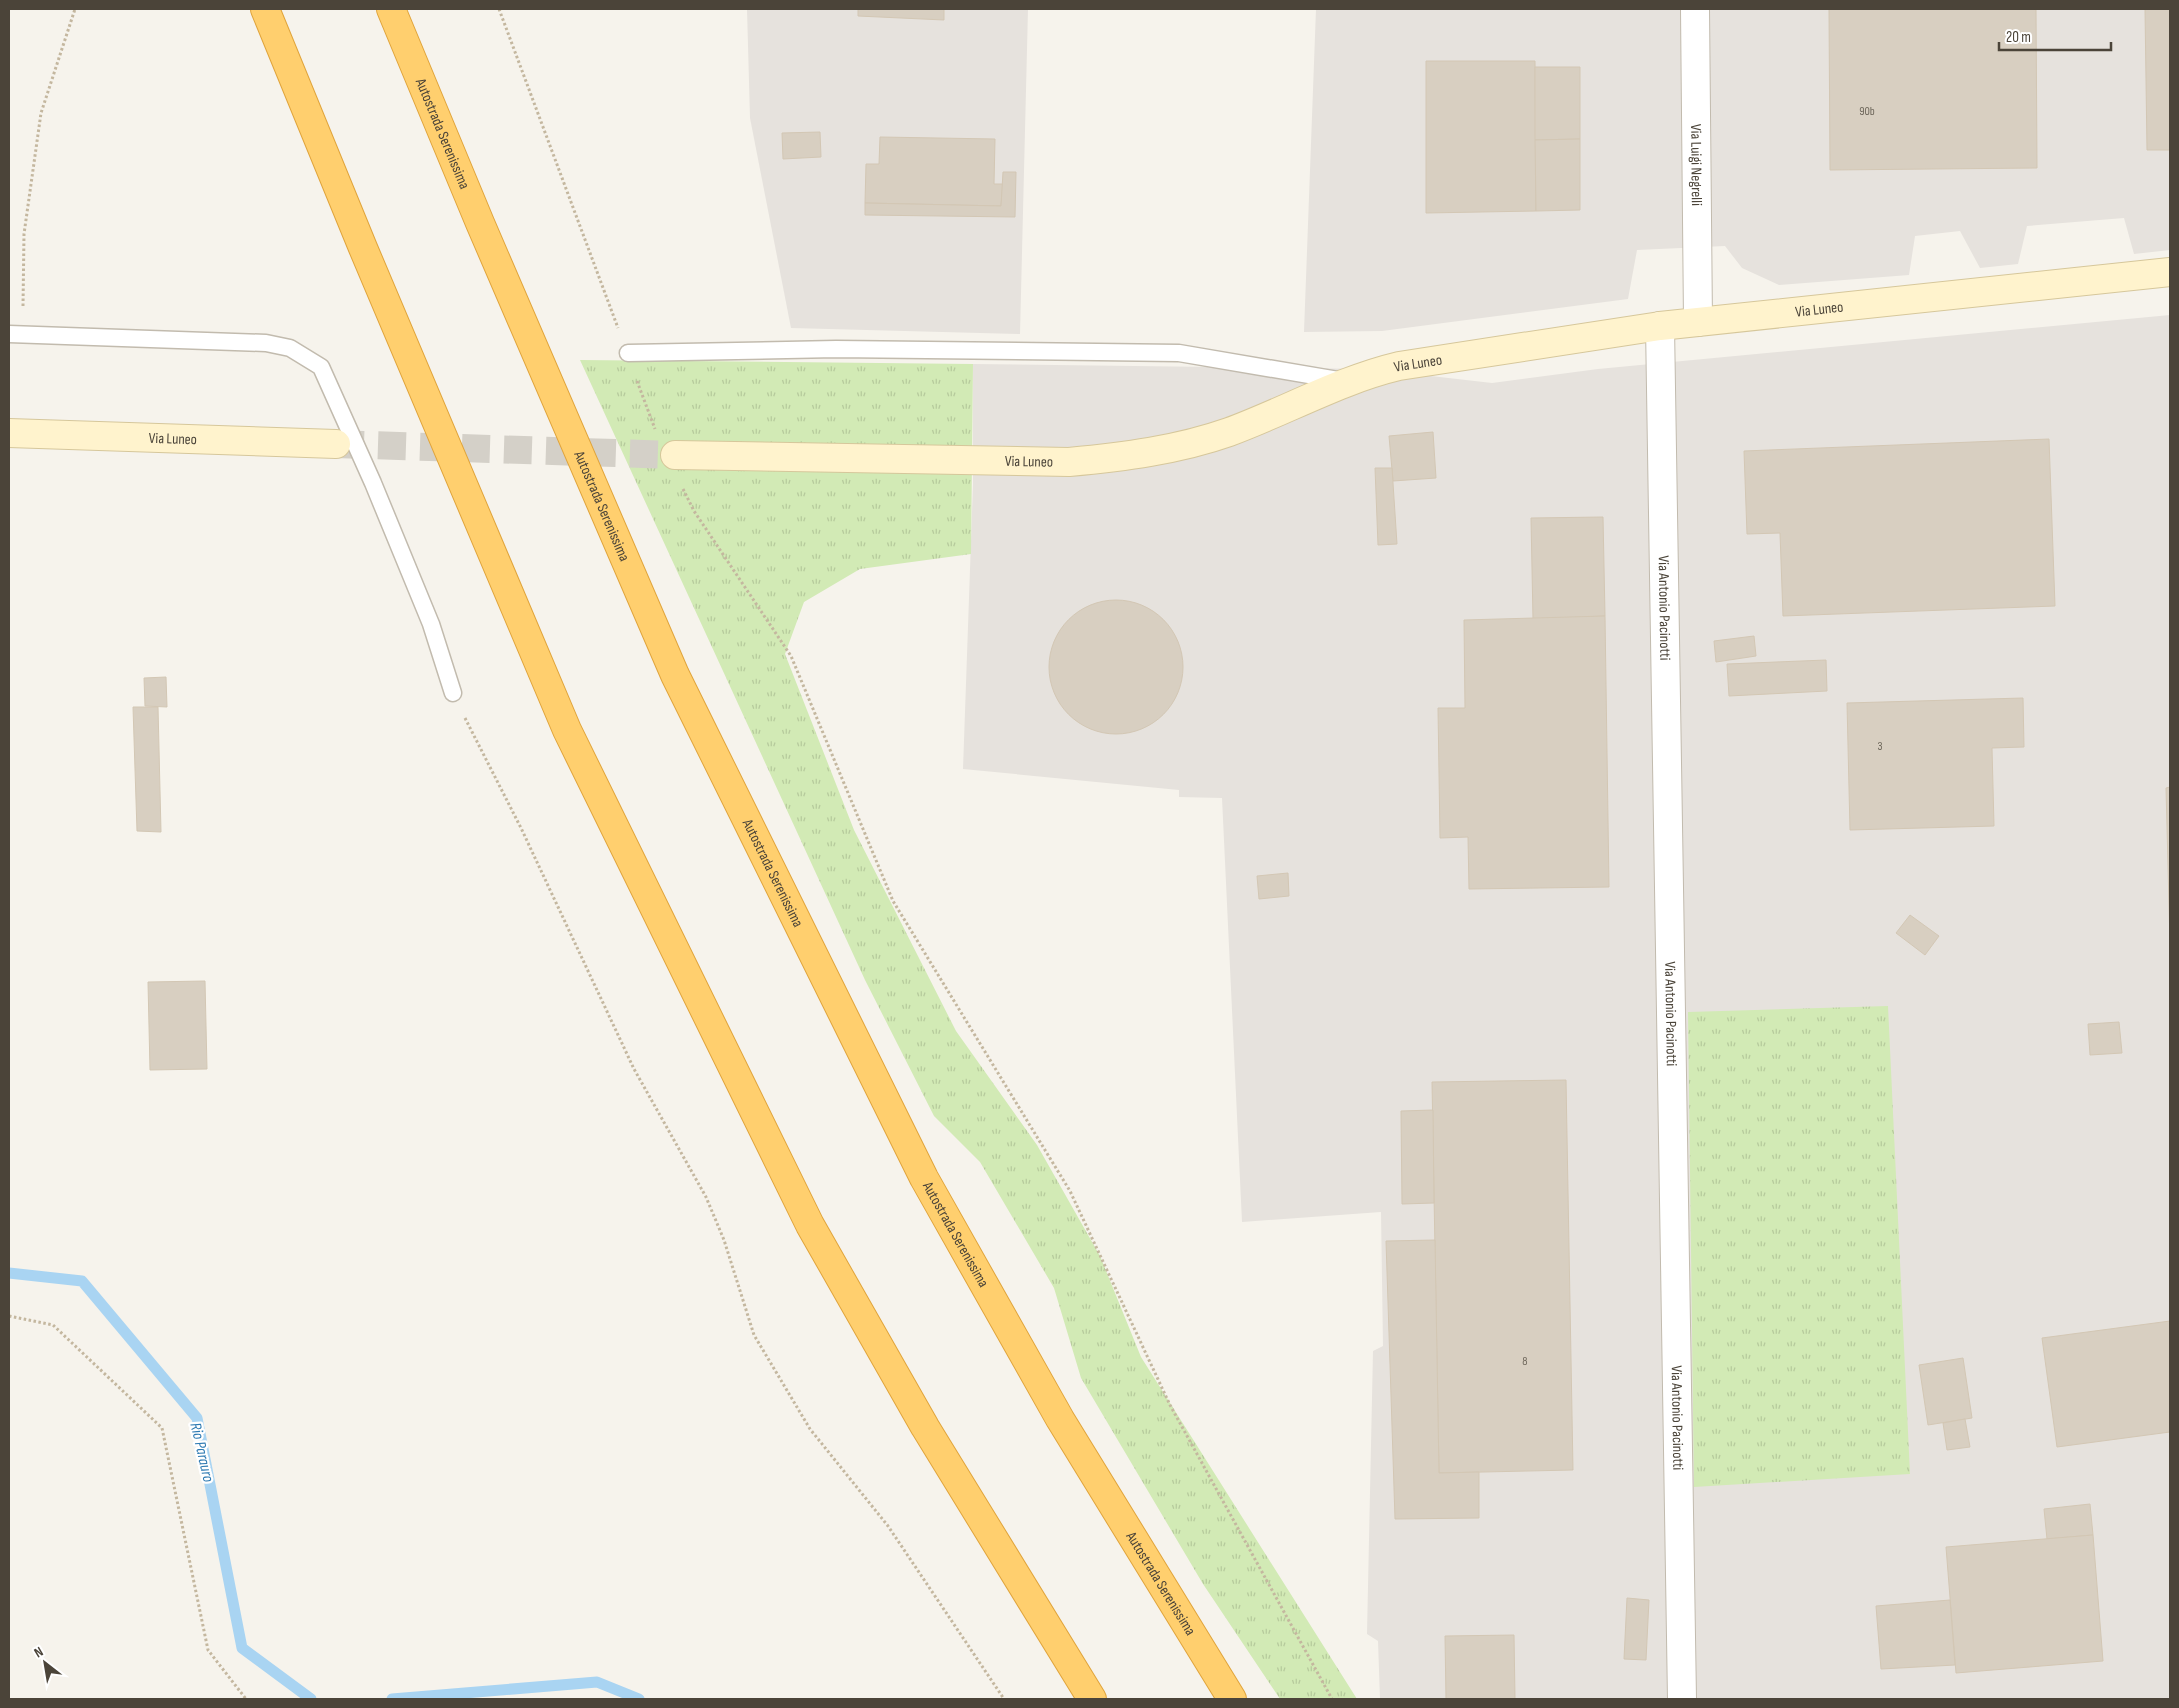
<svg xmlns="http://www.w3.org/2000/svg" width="2179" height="1708" font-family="'Sofia Sans Condensed',sans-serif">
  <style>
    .industrial { fill: #e6e2dd }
    .grass { fill: url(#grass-tufts) }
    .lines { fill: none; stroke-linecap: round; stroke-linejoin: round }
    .stream { stroke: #a9d4f2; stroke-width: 11 }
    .building { fill: #d8cfc1; stroke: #d3c7b4 }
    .secondary-tunnel { stroke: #d4d0c8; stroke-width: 28; stroke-dasharray: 28 14; stroke-linecap: butt }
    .lane-casing { stroke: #c2bbae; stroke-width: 19 }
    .street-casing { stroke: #c2bbae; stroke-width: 30 }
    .secondary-casing { stroke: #d6c79b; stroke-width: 30 }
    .highway-casing { stroke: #e0a43c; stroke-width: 30 }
    .path { stroke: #c4b79f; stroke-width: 3; stroke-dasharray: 2.5 2.5; stroke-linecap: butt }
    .lane { stroke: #fff; stroke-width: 16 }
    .street { stroke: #fff; stroke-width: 28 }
    .secondary { stroke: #fff3cd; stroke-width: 28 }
    .highway { stroke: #ffcf6e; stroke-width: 28 }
    .labels { text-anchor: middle; stroke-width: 4.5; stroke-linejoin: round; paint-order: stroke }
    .number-label { font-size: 12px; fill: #6e675b }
    .street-label { font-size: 15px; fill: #4b4439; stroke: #fff }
    .water-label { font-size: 16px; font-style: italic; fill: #2e7ab2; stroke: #fff }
  </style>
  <defs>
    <pattern id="grass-tufts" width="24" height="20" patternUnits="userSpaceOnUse" patternTransform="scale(1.25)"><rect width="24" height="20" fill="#d2eab5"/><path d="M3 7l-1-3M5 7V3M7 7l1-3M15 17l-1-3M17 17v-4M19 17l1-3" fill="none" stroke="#b6ca9c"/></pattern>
  </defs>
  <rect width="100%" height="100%" fill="#f6f3ec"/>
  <g class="industrial">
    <path d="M747 9H1028L1020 334 791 328 750 118Z"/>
    <path d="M1316 9H2170V250L2134 254 2124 218 2027 226 2018 264 1980 268 1960 231 1915 236 1909 275 1779 285 1742 268 1725 246 1637 250 1628 299 1382 331 1304 332Z"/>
    <path d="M2170 315V1699H1380L1378 1641 1367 1634 1373 1351 1383 1346 1381 1212 1242 1222 1222 798 1179 797V790L963 769 973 484V364L1370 369 1492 383 1598 369Z"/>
  </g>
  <g class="grass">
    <path d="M580 360 973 364 971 554 860 569 804 602 785 654 854 830 956 1031 1037 1145 1100 1256 1141 1357 1357 1699H1280L1203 1584 1081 1378 1054 1288 980 1162 934 1116 865 980Z"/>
    <path d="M1888 1006 1910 1474 1694 1487 1688 1012Z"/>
  </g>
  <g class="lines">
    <g class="stream">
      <path d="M9 1273 82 1281 197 1418 242 1648 311 1699"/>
      <path d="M392 1699 597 1682 639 1699"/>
    </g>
  </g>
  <g class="building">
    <path d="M858 9H944V20L858 16Z"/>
    <path d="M1829 9H2036L2037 168 1830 170Z"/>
    <path d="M2145 9H2170V150H2147Z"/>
    <path d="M1426 61H1535L1536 211 1426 213Z"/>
    <path d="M1535 67H1580V139L1535 140Z"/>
    <path d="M820 132 821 157 783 159 782 133Z"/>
    <path d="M880 137 995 139 994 184H1003L1001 206 865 203 866 164H879Z"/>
    <path d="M1580 139V210L1536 211 1535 140Z"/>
    <path d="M1003 172H1016L1015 217 865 215V203L1001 206Z"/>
    <path d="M1433 432 1436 478 1393 481 1389 436Z"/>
    <path d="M2049 439 2055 606 1783 616 1780 533 1747 534 1744 451Z"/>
    <path d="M1375 468H1392L1397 544 1378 545Z"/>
    <path d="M1603 517 1605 616 1533 619 1531 518Z"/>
    <circle cx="1116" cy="667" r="67"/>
    <path d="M1605 616 1609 887 1469 889 1468 837 1440 838 1438 708H1465L1464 620Z"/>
    <path d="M1754 636 1756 656 1716 662 1714 641Z"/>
    <path d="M1826 660 1827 691 1729 696 1727 664Z"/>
    <path d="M166 677 167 707 145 706 144 678Z"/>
    <path d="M2023 698 2024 747 1992 748 1994 826 1850 830 1847 703Z"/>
    <path d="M133 707H158L161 832 137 831Z"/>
    <path d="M2170 787V943L2166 788Z"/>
    <path d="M1288 873 1289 896 1259 899 1257 876Z"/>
    <path d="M1910 915 1939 936 1925 955 1896 933Z"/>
    <path d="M205 981 207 1069 150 1070 148 982Z"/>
    <path d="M2119 1022 2122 1053 2090 1055 2088 1024Z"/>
    <path d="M1566 1080 1573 1470 1439 1473 1432 1082Z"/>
    <path d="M1433 1110 1434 1203 1402 1204 1401 1111Z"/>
    <path d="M1435 1240 1439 1473 1479 1472V1518L1395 1519 1386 1241Z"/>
    <path d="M2170 1321V1432L2057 1447 2042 1338Z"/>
    <path d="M1963 1358 1972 1418 1928 1425 1919 1365Z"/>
    <path d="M1965 1419 1970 1447 1947 1450 1943 1423Z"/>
    <path d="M2090 1504 2093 1535 2047 1539 2044 1509Z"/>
    <path d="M2093 1535 2103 1661 1956 1673 1946 1547Z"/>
    <path d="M1627 1598 1649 1600 1646 1660 1624 1659Z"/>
    <path d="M1950 1600 1955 1665 1881 1669 1876 1606Z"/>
    <path d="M1514 1635 1515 1699H1446L1445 1636Z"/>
  </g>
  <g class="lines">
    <path class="secondary-tunnel" d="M336 444 675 455"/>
    <defs>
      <g id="lane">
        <path d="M9 334 266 343 290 348 321 367 373 483 431 624 453 693"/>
        <path d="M628 353 836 349 1179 353 1344 381"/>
      </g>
      <g id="street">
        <path id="s1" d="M1695 9 1698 322"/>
        <path id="s2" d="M1660 326 1682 1699"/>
      </g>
      <g id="secondary">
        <path id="s3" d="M9 433 336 444"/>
        <path id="s4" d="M675 455 1069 462C1123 457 1178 450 1229 432 1286 411 1340 380 1399 366L1660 326 2170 272"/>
      </g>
      <g id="highway">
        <path d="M265 9 363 248 567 730 810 1225 925 1427 1092 1699"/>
        <path id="s5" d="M391 9 480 223 675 675 924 1178 1060 1419 1232 1699"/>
      </g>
    </defs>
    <use href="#lane" class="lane-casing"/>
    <use href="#street" class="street-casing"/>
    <use href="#secondary" class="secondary-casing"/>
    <use href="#highway" class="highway-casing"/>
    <g class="path">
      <path d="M499 9 618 328"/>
      <path d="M23 306 24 234 41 113 75 9"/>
      <path d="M637 381 655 429"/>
      <path d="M683 489 694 511 791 656 893 901 1070 1191 1170 1405 1332 1699"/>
      <path d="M465 718 521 828 634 1069 706 1197 724 1240 754 1335 810 1429 888 1526 1004 1699"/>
      <path d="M9 1316 53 1325 162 1428 208 1650 246 1699"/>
    </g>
    <use href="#lane" class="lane"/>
    <use href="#street" class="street"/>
    <use href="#secondary" class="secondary"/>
    <use href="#highway" class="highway"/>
  </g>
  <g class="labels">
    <g class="number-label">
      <text x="1867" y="115">90b</text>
      <text x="1880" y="750">3</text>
      <text x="1525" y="1365">8</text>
    </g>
    <g class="street-label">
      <text dy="5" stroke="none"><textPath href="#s5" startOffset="135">Autostrada Serenissima</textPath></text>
      <text dy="5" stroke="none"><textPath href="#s1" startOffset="156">Via Luigi Negrelli</textPath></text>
      <text dy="5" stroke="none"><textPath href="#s4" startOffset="1164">Via Luneo</textPath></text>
      <text dy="5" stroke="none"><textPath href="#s4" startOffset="759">Via Luneo</textPath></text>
      <text dy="5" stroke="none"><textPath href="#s3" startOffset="164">Via Luneo</textPath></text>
      <text dy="5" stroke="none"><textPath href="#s4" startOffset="354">Via Luneo</textPath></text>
      <text dy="5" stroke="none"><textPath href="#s5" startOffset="540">Autostrada Serenissima</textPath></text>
      <text dy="5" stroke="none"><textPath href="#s2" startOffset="282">Via Antonio Pacinotti</textPath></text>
      <text dy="5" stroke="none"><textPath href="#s5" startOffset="945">Autostrada Serenissima</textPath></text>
      <text dy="5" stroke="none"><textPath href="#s2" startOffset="688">Via Antonio Pacinotti</textPath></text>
      <text dy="5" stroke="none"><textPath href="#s5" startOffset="1350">Autostrada Serenissima</textPath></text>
      <text dy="5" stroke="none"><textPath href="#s2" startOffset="1092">Via Antonio Pacinotti</textPath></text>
      <text dy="5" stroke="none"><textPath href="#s5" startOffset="1755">Autostrada Serenissima</textPath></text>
    </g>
    <g class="water-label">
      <text transform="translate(203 1452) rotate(77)" y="6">Rio Parauro</text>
    </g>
  </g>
  <rect width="2179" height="1708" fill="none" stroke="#4b4439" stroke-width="20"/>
  <g transform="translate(45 1663) rotate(329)" stroke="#ffffff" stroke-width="4" paint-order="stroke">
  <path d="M0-4L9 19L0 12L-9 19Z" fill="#4b4439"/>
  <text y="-8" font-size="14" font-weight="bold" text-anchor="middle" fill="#4b4439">N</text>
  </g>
  <path d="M1999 42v8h112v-8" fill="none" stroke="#4b4439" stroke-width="2.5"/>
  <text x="2006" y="42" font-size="15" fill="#4b4439" stroke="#ffffff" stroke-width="4" paint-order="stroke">20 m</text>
</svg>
